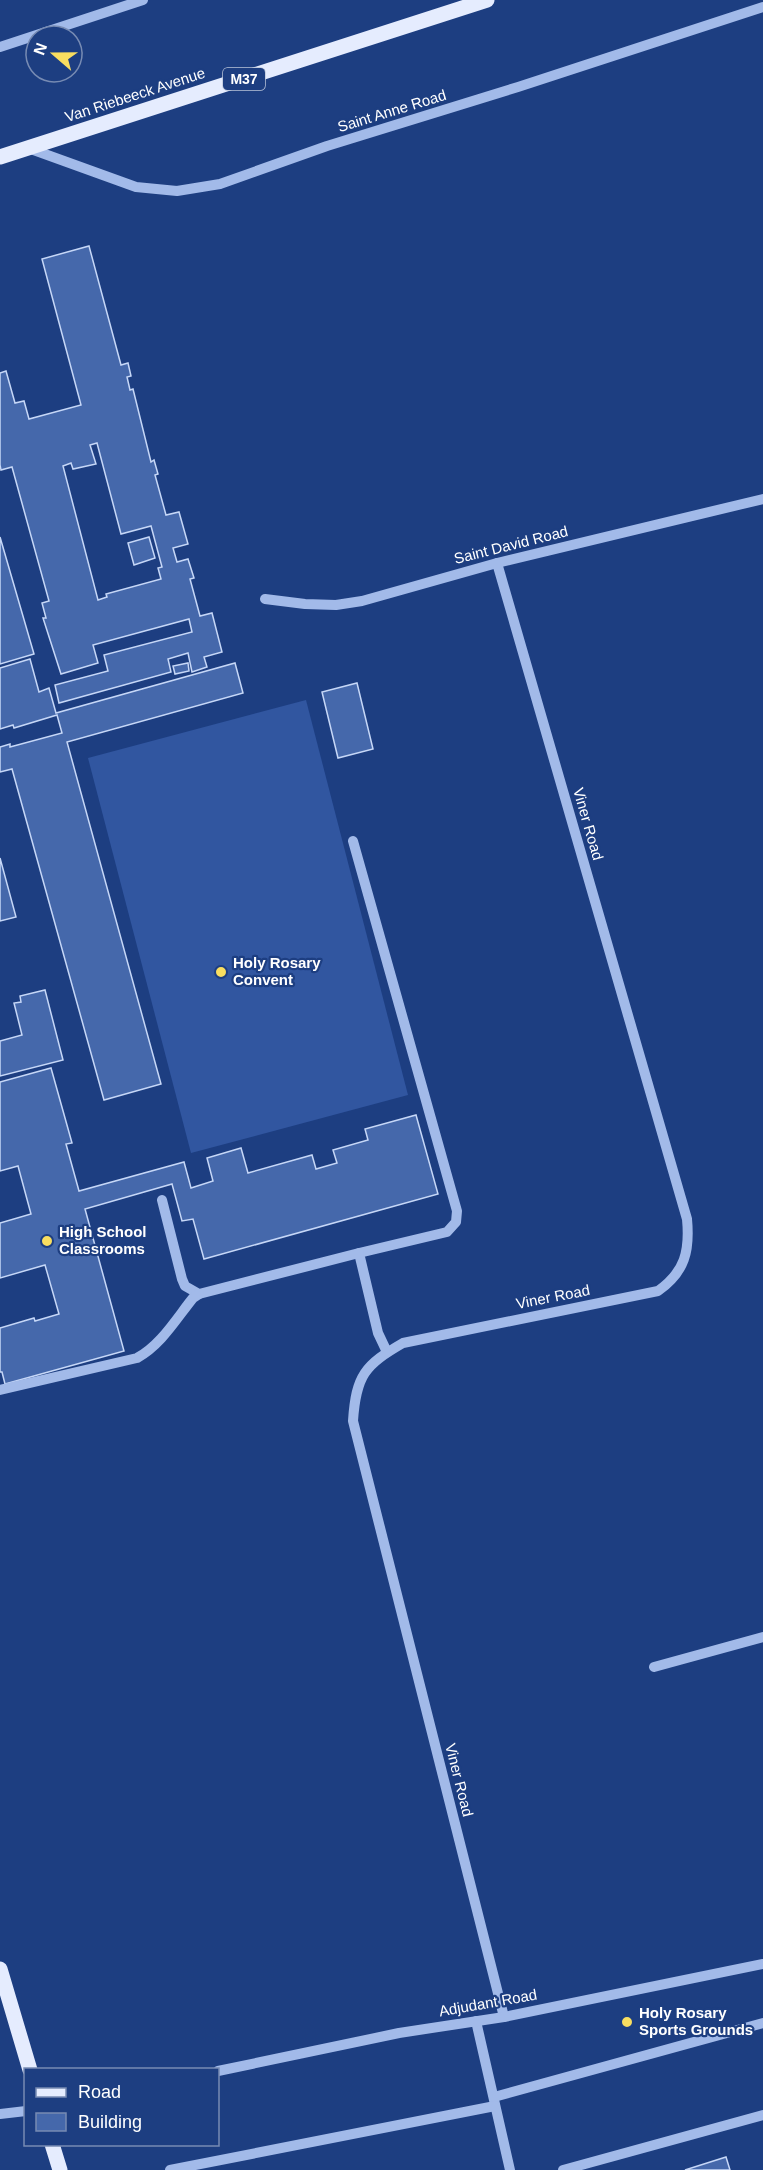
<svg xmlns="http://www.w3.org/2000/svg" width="763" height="2170" font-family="Arial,sans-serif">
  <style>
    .grass { fill: #3156a0 }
    .building { fill: #4568ab; stroke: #c6d7f7; stroke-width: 1.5; fill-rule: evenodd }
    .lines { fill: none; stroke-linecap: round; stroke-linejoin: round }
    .minor { stroke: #a2bae9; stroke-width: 10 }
    .major { stroke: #e5ecfe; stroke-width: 15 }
    .poi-dot { fill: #f9de60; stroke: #1d3e81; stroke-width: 2 }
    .labels { text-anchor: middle; stroke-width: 4.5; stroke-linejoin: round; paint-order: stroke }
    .shield { fill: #1d3e81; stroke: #bbc5d9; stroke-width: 1.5 }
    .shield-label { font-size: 14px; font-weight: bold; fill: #fff }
    .street-label { font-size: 15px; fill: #fff; stroke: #1d3e81 }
    .poi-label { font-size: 15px; font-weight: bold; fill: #fff; stroke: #1d3e81; text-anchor: start }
  </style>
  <rect width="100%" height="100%" fill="#1d3e81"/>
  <path class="grass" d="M306 700 408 1095 191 1153 88 758Z"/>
  <g class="building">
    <path d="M89 246 121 365 128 363 131 376 127 377 130 390 133 389 151 462 154 460 158 474 155 475 166 515 179 512 188 544 173 548 177 562 188 559 194 578 190 579 200 616 212 613 222 652 204 657 207 667 192 672 188 653 168 659 171 672 59 703 55 685 108 671 104 655 192 632 189 619 93 645 98 663 61 674 43 618H46L42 603 49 601 12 467 1 470 0 465V373L6 371 15 403 24 401 29 419 81 405 42 259ZM97 443 121 534 151 526 162 567 158 568 161 579 106 594 107 597 98 600 63 466 71 463 73 469 96 464 90 445Z"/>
    <path d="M0 537 34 654 0 664Z"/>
    <path d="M149 537 155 558 134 565 128 543Z"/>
    <path d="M30 659 39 692 49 688 56 713 235 663 243 693 67 742 161 1084 104 1100 12 769 0 772V747L10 744V747L62 733 57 715 14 728 13 725 0 729V668Z"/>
    <path d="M188 663 189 671 175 674 173 666Z"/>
    <path d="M357 683 373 749 338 758 322 692Z"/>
    <path d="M0 858 16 917 0 921Z"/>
    <path d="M45 990 63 1060 0 1076V1041L22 1035 14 1003 21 1002 20 996Z"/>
    <path d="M51 1068 72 1143 66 1144 79 1191 184 1162 191 1188 213 1181 207 1158 241 1148 248 1173 312 1155 316 1169 337 1163 333 1150 368 1140 365 1129 416 1115 438 1194 204 1259 193 1219 182 1221 172 1184 85 1209 124 1351 5 1384 2 1372H0V1328L34 1318 35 1321 59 1314 45 1265 0 1278V1223L31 1214 18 1166 0 1171V1082Z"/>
    <path d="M726 2157 730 2170H685Z"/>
  </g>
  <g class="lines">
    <g class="minor">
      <path d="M0 47 143 0"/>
      <path d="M28 148 136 187 177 191 220 184 327 146 518 87 763 7"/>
      <path d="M497 563 687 1219C690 1251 685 1272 658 1291L403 1343C365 1365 356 1375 353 1421L504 2017"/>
      <path d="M265 599 305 604 336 605 362 601 497 563 763 499"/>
      <path d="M353 841 457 1211 456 1222 447 1232 359 1253 378 1333 387 1352"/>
      <path d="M162 1200 182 1279 185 1286 199 1294 359 1253"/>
      <path d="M0 1390 137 1358C161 1345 176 1319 193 1298L199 1294"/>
      <path d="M654 1667 763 1637"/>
      <path d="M476 2021 510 2170"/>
      <path d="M218 2071 399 2033 504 2017 763 1964"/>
      <path d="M494 2097 763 2023"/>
      <path d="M0 2114 26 2111"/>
      <path d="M170 2170 495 2106"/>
      <path d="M563 2170 763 2115"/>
    </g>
    <g class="major">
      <path d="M0 157 487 0"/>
      <path d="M0 1969 30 2070"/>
      <path d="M52 2144 60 2170"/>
    </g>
  </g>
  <g class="poi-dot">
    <circle cx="221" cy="972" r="6"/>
    <circle cx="47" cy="1241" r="6"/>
    <circle cx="627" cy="2022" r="6"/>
  </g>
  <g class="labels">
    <rect class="shield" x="223" y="68" width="42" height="22" rx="4.5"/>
    <g class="shield-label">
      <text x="244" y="84">M37</text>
    </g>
    <g class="street-label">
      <text transform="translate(135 95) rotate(-18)" y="5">Van Riebeeck Avenue</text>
      <text transform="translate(392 111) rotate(-17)" y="5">Saint Anne Road</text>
      <text transform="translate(511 545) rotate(-14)" y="5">Saint David Road</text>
      <text transform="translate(588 824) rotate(74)" y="5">Viner Road</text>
      <text transform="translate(553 1297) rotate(-11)" y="5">Viner Road</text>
      <text transform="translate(459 1780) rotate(76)" y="5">Viner Road</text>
      <text transform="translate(488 2003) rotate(-10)" y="5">Adjudant Road</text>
    </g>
    <g class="poi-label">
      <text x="233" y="968">Holy Rosary<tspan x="233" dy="17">Convent</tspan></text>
      <text x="59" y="1237">High School<tspan x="59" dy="17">Classrooms</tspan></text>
      <text x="639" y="2018">Holy Rosary<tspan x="639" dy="17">Sports Grounds</tspan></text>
    </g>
  </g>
  <rect x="24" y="2068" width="195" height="78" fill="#1d3e81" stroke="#778bb3" stroke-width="1.5"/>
  <rect x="36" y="2088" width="30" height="9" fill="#e5ecfe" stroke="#778bb3" stroke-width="1.5"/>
  <text x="78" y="2098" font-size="18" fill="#ffffff">Road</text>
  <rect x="36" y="2113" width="30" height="18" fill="#4568ab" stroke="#778bb3" stroke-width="1.5"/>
  <text x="78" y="2128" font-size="18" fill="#ffffff">Building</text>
  <g transform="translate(54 54) rotate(290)"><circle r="28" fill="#1d3e81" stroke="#778bb3" stroke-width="1.5"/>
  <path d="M0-4.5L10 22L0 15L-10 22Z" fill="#f9de60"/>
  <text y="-9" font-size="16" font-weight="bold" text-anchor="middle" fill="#ffffff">N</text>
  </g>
</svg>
